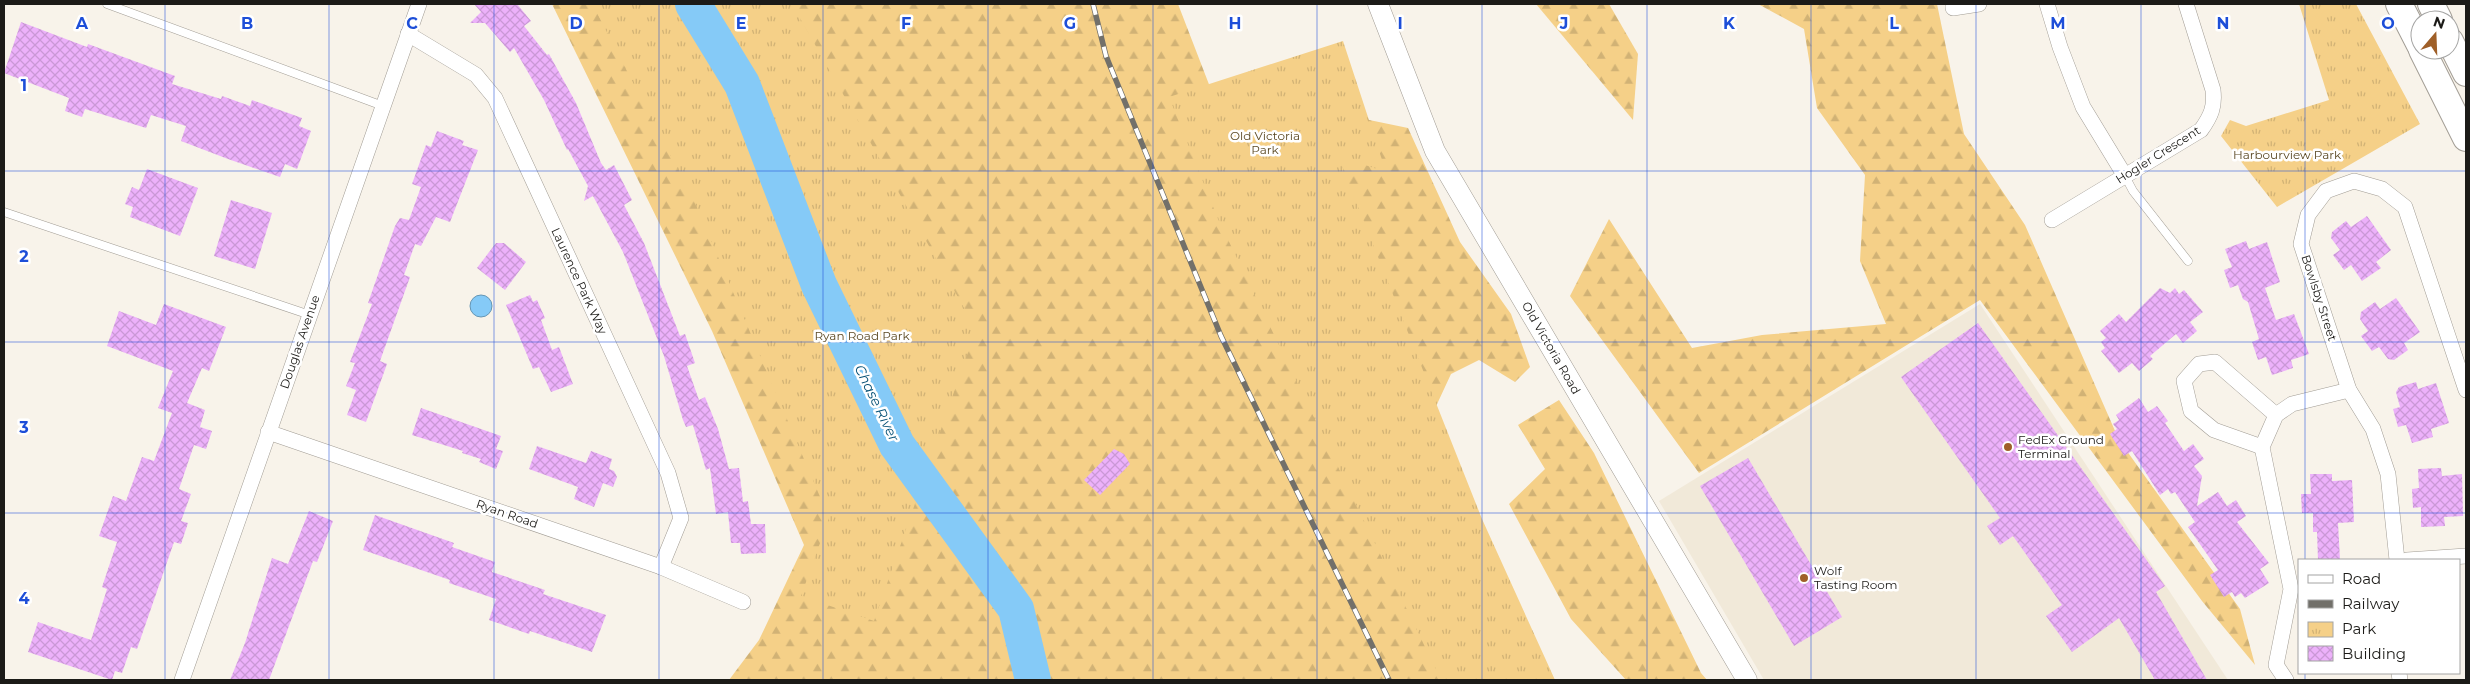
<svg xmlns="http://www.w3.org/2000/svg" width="2470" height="684" font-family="Montserrat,sans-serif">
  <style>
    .built { fill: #f1e9d9 }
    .forest { fill: url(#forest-firs) }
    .park { fill: url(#park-tufts) }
    .water { fill: #85caf7; stroke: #6696b4 }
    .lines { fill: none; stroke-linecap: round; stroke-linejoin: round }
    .river { stroke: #85caf7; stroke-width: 36 }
    .building { fill: url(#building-cross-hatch) }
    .service-casing { stroke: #a29d95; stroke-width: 9 }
    .minor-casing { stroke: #a29d95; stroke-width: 16 }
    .tertiary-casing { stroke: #a29d95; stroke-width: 21 }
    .trunk-casing { stroke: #a29d95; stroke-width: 28 }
    .service { stroke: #fff; stroke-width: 8 }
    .minor { stroke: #fff; stroke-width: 15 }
    .tertiary { stroke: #fff; stroke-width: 20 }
    .trunk { stroke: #fff; stroke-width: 26 }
    .rail-casing { stroke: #72706a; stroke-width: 5.5 }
    .rail { stroke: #fff; stroke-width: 4; stroke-dasharray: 11; stroke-linecap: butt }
    .grid { fill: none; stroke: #1d4ed8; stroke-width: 1; stroke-opacity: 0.55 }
    .poi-dot { fill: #9f5f28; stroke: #fff; stroke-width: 2 }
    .labels { text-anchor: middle; stroke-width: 5; stroke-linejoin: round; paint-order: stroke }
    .park-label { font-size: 12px; fill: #5b4924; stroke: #fff }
    .street-label { font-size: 12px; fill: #1c1b18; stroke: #fff }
    .poi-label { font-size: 12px; fill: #1c1b18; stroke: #fff; text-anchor: start }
    .water-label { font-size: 14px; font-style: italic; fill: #075176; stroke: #fff }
    .grid-label { font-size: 16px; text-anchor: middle; font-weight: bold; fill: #1d4ed8; stroke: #fff; stroke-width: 5; stroke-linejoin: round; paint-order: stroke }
  </style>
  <defs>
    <pattern id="forest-firs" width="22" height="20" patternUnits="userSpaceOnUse" patternTransform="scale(1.25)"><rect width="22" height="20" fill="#f5d088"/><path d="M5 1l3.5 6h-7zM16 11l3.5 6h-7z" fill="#d1b275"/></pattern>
    <pattern id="park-tufts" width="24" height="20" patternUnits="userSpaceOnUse" patternTransform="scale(1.25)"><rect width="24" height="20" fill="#f5d088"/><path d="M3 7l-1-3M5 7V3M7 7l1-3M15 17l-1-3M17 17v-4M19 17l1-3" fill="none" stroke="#d1b275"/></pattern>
    <pattern id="building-cross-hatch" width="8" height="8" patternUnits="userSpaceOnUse" patternTransform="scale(1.25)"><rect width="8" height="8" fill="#ecb1fa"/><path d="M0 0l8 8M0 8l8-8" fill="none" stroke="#ca98d6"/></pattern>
  </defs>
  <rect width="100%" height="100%" fill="#f8f3ea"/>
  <path class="built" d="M1980 304 2228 680H1764L1659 501Z"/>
  <g class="forest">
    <path d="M552 4H1178L1210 87 1408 128 1460 242 1511 314 1530 367 1515 382 1479 360 1451 374 1419 443 1526 680H729L759 640 804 545 712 331Z"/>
    <path d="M1536 4H1609L1638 54 1633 120Z"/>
    <path d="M1758 4H1937L1964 134 2025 225 2119 440 2240 609 2255 665 2202 601 1980 300 1699 473 1570 296 1609 219 1692 348 1762 335 1886 324 1860 261 1865 175 1817 108 1804 29Z"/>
    <path d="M1559 400 1594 453 1701 673 1707 680H1626L1571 619 1509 504 1545 469 1518 425Z"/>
  </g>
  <g class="park">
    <path d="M586 4H792L976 329 874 621 801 596 829 518 696 205 597 13Z"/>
    <path d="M2299 4H2356L2420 124 2277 207 2221 136 2230 120 2246 126 2329 100Z"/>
    <path d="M1343 41 1386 172 1338 156 1482 519 1555 680H1441L1218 219 1169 97Z"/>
  </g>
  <circle class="water" cx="481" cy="306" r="11"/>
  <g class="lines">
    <path class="river" d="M693 4 742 84 819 285 897 445 1016 609 1033 680"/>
  </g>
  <g class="building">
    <path d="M474 4H517L531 21 524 26 547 55 549 54 576 103 601 163 606 170 614 165 632 200 624 205 644 243 680 336 685 334 695 363 687 366 699 400 705 397 718 429 729 469 739 468 743 502 748 501 751 524H765L766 553 741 554 740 543H731L728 512 716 514 710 468 706 470 693 425 686 427 683 420 664 356 623 252 593 196 584 201 588 186 568 149 567 150 544 100 514 48 510 52 485 23H470L481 12Z"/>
    <path d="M21 22 87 47 88 44 175 76 172 84 221 99 222 96 250 106 252 100 302 118 299 126 311 131 297 169 285 164 280 177 228 159 181 141 186 126 151 115 146 128 85 109 82 117 65 111 69 98 4 73Z"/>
    <path d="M437 131 464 141 462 145 478 150 450 222 436 217 421 246 415 244 404 275 410 277 380 361 387 364 366 422 347 415 356 390 346 386 355 363 350 362 372 304 368 303 395 226 400 218 409 220 421 187 412 184 426 145 431 147Z"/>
    <path d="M147 169 198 188 180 236 130 217 133 207 125 204 132 187 139 190Z"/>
    <path d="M231 200 272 213 255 269 214 256Z"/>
    <path d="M2367 216 2391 250 2376 262 2381 268 2362 281 2351 265 2344 270 2333 255 2340 250 2331 238 2332 232 2346 221 2351 227Z"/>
    <path d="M2246 241 2249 249 2267 242 2280 282 2265 288 2276 320 2294 314 2309 354 2291 360 2293 368 2272 375 2266 357 2258 360 2252 342 2259 339 2248 302 2243 299 2238 285 2230 288 2224 270 2232 267 2225 249Z"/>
    <path d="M496 243H504L526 262 505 290 477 268Z"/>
    <path d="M2160 288 2170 293 2175 288 2179 294 2184 290 2203 312 2190 322 2197 331 2183 343 2176 334 2150 356 2153 359 2139 371 2132 363 2119 373 2101 351 2105 348 2101 342 2106 338 2100 331 2119 314 2126 322Z"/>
    <path d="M530 295 533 302 537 300 545 318 541 320 552 350 559 347 573 384 551 392 539 367 533 369 506 305Z"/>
    <path d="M2396 298 2420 332 2404 343 2408 350 2394 360 2388 359 2379 347 2372 351 2361 336 2368 331 2360 319 2361 312 2375 302 2380 309Z"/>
    <path d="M164 304 226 327 209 371 202 368 187 403 205 410 200 427 212 431 206 449 194 445 179 489 191 494 181 521 188 523 181 544 174 542 137 649 131 647 122 673 115 671 112 680 28 652 38 622 91 640 107 589 102 587 117 542 99 536 113 496 126 501 142 457 154 461 172 413 158 408 173 371 107 346 119 311 156 325Z"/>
    <path d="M1978 323 2165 586 2156 592 2207 680H2155L2119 618 2072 652 2046 616 2062 605 2013 536 2000 545 1987 526 2000 518 1901 377Z"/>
    <path d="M2416 382 2418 389 2436 383 2449 423 2431 429 2433 437 2412 443 2406 425 2398 427 2393 409 2400 407 2396 392 2399 387Z"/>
    <path d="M2139 398 2148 412 2157 406 2168 421 2165 423 2184 451 2193 444 2204 459 2194 466 2202 476 2197 506 2218 492 2227 506 2236 500 2246 516 2237 522 2269 563 2260 569 2269 583 2245 598 2241 593 2235 597 2232 592 2224 597 2210 575 2218 570 2188 527 2195 522 2175 492 2171 494 2168 489 2160 495 2132 451 2124 456 2110 434 2117 429 2113 424 2119 420 2116 415Z"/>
    <path d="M421 408 501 436 496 449 503 451 496 469 479 462 481 459 462 453 463 451 412 435Z"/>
    <path d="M537 446 586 463 591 451 612 459 609 469 614 471 617 477 613 487 603 483 594 507 574 499 578 487 529 469Z"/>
    <path d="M1114 449 1124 454 1130 464 1100 495 1084 480Z"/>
    <path d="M1748 458 1842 617 1794 646 1700 486Z"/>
    <path d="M2441 468 2442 476 2462 474 2463 516 2444 517 2445 526 2421 527V507L2413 508 2412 489 2419 488 2418 469Z"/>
    <path d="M2310 474H2332V481L2352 480 2354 522 2338 523 2340 560H2318L2317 532H2313V513H2302L2301 494H2311Z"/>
    <path d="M309 511 333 521 317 562 313 561 269 680H230L245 643 272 558 288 564Z"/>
    <path d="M375 515 454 543 452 547 495 562 492 572 545 590 543 594 606 615 592 652 530 631 529 634 489 620 496 599 449 583 450 580 363 550Z"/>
  </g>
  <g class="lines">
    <defs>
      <g id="service">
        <path d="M107 4 383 106"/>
        <path d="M2125 176 2133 191 2188 261"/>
        <path d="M4 212 310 315"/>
      </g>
      <g id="minor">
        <path d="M2047 4 2060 47 2083 107 2125 176"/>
        <path d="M1953 8 1979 4"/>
        <path d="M408 34 476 75 495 98 668 473 681 518 661 567"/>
        <path d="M2052 220 2201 130C2211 116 2215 107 2213 90L2186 4"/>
        <path d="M268 432 661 567 743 602"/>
        <path d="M2262 447 2214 430 2191 411 2184 381 2199 364 2215 362 2276 415"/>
        <path d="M2397 560 2388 474 2373 429 2349 390 2301 244 2308 215 2326 191 2354 181 2382 189 2405 207 2466 390"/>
        <path d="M2407 560 2466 556"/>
        <path d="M2399 673 2400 680"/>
        <path d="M182 680 419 4"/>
        <path d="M2286 680 2276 665 2291 589 2262 447 2276 415 2292 404 2349 390"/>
      </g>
      <path id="tertiary" d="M1378 4 1435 151 1747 680"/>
      <g id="trunk">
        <path d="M2399 4 2420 45"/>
        <path d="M2431 4 2439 20"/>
        <path d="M2450 41 2466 73"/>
        <path d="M2422 50 2466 138"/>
      </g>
    </defs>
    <use href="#service" class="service-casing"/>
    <use href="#minor" class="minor-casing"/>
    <use href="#tertiary" class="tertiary-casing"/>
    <use href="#trunk" class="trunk-casing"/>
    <use href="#service" class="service"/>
    <use href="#minor" class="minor"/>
    <use href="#tertiary" class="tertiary"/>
    <use href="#trunk" class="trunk"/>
    <defs>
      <path id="rail" d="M1093 4 1106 56 1221 336 1389 680"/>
    </defs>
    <use href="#rail" class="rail-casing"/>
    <use href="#rail" class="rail"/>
  </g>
  <path class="grid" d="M165 4V680M329 4V680M494 4V680M659 4V680M823 4V680M988 4V680M1153 4V680M1317 4V680M1482 4V680M1647 4V680M1811 4V680M1976 4V680M2141 4V680M2305 4V560M4 171H2466M4 342H2466M4 513H2466M2305 673V680"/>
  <g class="poi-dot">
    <circle cx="2008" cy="447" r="5"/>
    <circle cx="1804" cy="578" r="5"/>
  </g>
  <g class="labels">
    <g class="park-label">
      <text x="1265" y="140">Old Victoria<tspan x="1265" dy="14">Park</tspan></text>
      <text x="2287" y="159">Harbourview Park</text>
      <text x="862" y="340">Ryan Road Park</text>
    </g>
    <g class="street-label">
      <text transform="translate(2158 155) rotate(-32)" y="4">Hogler Crescent</text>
      <text transform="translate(579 281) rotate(65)" y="4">Laurence Park Way</text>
      <text transform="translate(2319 298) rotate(72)" y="4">Bowlsby Street</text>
      <text transform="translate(300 342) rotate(-71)" y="4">Douglas Avenue</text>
      <text transform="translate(1551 348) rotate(60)" y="4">Old Victoria Road</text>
      <text transform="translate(507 514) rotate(19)" y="4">Ryan Road</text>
    </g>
    <g class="poi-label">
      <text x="2018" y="444">FedEx Ground<tspan x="2018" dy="14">Terminal</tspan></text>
      <text x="1814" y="575">Wolf<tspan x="1814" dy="14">Tasting Room</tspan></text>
    </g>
    <g class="water-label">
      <text transform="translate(877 403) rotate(64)" y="5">Chase River</text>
    </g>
  </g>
  <g class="grid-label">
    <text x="82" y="29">A</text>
    <text x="247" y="29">B</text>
    <text x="412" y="29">C</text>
    <text x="576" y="29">D</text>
    <text x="741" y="29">E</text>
    <text x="906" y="29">F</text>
    <text x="1070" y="29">G</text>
    <text x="1235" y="29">H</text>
    <text x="1400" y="29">I</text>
    <text x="1564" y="29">J</text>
    <text x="1729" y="29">K</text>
    <text x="1894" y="29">L</text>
    <text x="2058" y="29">M</text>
    <text x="2223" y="29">N</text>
    <text x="2388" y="29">O</text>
    <text x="24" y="91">1</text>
    <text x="24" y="262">2</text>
    <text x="24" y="433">3</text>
    <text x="24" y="604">4</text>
  </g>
  <rect width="2470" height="684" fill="none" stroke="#1c1b18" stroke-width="10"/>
  <rect x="2298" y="559" width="162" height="115" fill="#ffffff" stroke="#a4a4a3"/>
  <rect x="2308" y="575" width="25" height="8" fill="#ffffff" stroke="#a4a4a3"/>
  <text x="2342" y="584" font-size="15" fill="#1c1b18">Road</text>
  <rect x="2308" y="600" width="25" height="8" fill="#72706a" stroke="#a4a4a3"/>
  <text x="2342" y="609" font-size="15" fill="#1c1b18">Railway</text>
  <rect x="2308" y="622" width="25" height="15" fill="url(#park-tufts)" stroke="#a4a4a3"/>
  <text x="2342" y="634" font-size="15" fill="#1c1b18">Park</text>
  <rect x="2308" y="646" width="25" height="15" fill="url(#building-cross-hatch)" stroke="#a4a4a3"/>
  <text x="2342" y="659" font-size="15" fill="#1c1b18">Building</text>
  <g transform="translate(2435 35) rotate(19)"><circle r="24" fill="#ffffff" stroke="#a4a4a3"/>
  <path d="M0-4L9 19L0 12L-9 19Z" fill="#9f5f28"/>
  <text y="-8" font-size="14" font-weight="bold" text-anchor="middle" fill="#1c1b18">N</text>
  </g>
</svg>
